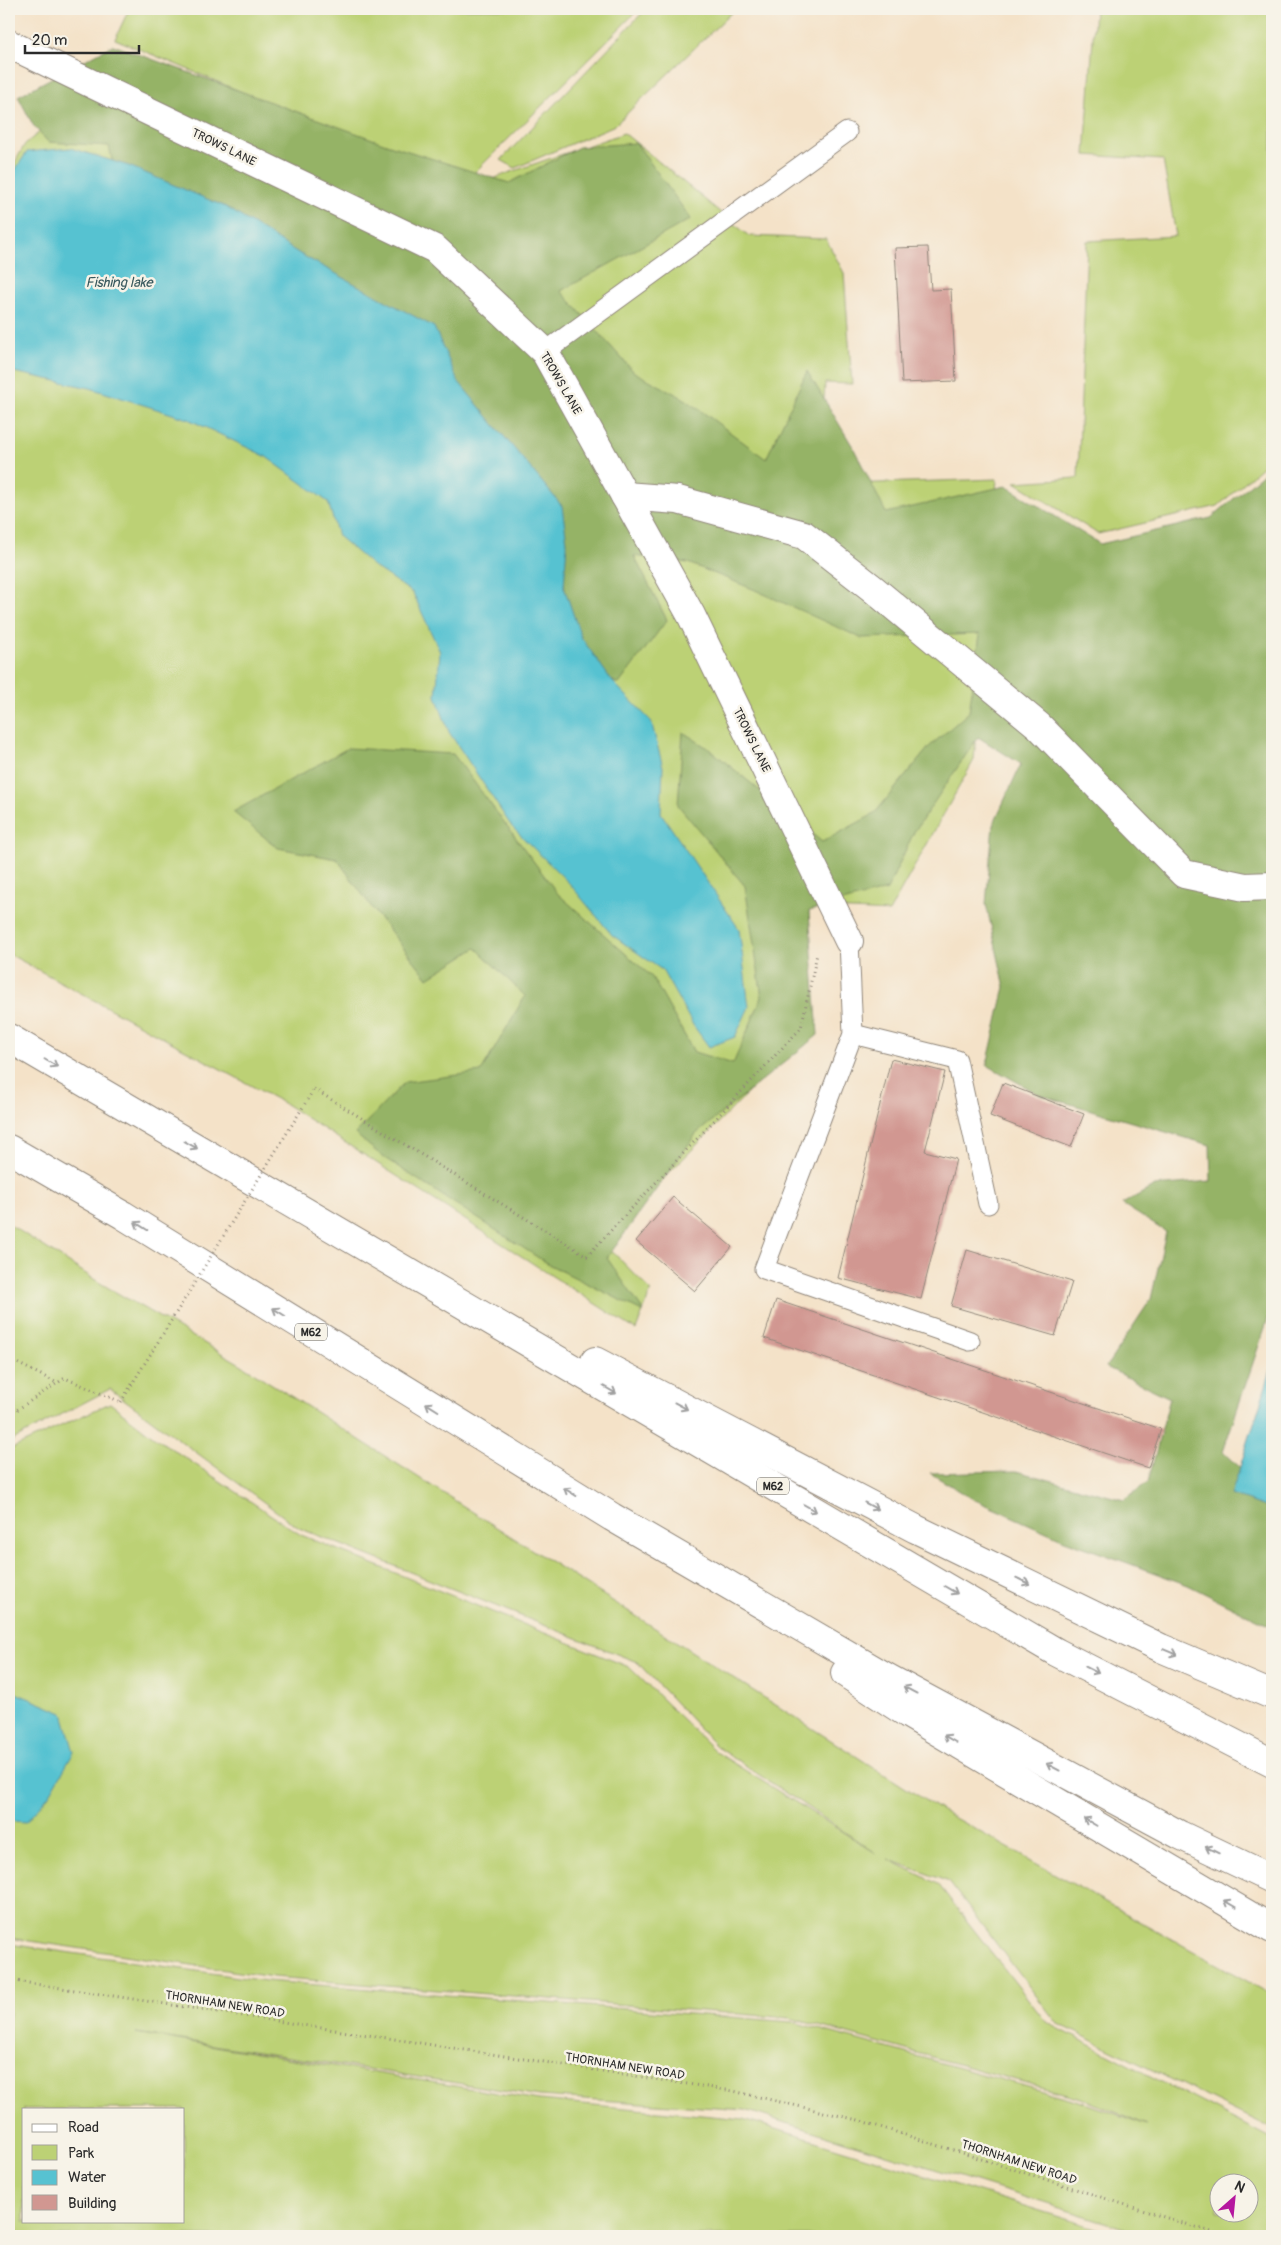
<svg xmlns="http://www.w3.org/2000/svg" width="1281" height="2245" font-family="Pangolin,sans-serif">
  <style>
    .green { fill: #bcd175; stroke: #747e50; fill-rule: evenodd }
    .forest { fill: #95b366; stroke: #606f48 }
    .water { fill: #57c2d1; stroke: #41767e }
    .building { fill: #d19791 }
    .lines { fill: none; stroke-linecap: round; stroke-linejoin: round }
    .lane-casing { stroke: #90867a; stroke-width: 21 }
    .street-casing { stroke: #90867a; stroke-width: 30 }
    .highway-casing { stroke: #90867a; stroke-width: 30 }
    .path { stroke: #90867a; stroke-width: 3; stroke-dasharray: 1 4; stroke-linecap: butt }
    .lane { stroke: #fff; stroke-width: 19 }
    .street { stroke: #fff; stroke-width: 28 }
    .highway { stroke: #fff; stroke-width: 28 }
    .path-bridge { stroke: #90867a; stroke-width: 3; stroke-dasharray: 1 4; stroke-linecap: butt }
    .oneway { stroke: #a0a0a0 }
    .labels { text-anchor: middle; stroke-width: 5; stroke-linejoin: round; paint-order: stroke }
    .shield { fill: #f7f3e8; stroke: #686764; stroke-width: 1 }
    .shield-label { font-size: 11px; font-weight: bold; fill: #2b2b2b }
    .street-label { font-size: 12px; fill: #2b2b2b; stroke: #f7f3e8 }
    .water-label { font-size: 14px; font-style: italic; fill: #38585d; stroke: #f7f3e8 }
  </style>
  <rect width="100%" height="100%" fill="#f7f3e8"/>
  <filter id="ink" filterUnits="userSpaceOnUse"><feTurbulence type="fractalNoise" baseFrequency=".02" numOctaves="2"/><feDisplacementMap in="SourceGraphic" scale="10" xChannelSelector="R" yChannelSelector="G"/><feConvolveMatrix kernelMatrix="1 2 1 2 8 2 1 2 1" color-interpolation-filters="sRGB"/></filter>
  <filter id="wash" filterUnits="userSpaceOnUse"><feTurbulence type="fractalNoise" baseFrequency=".0096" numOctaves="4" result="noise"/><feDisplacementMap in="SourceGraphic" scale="20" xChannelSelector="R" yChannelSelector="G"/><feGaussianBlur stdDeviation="1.12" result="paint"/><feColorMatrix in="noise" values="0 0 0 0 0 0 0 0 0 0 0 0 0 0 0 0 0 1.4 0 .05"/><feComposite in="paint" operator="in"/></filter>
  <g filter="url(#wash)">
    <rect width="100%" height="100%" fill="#f4e2c8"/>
    <g class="green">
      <path d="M129 9H639L463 184 115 39Z"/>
      <path d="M646 9H735L615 125 515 168 501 160Z"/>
      <path d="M1095 9H1272V458L1218 506 1098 534 1015 482 1078 478 1087 241 1176 236 1163 160 1085 155Z"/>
      <path d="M70 107 455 194 508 173 624 133 749 236 826 239 844 273 852 384 825 383 819 485 997 479 974 760 889 912 795 907 809 1031 602 1241 651 1291 636 1330 285 1104 9 954V173L25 144Z"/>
      <path d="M9 1224 100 1283 242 1365 942 1811 1272 1995V2129L1057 2023 949 1882 888 1859 938 1884 1046 2022 1272 2139V2236H1150L745 2110 540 2096 136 2033 539 2100 744 2119 1121 2236H9V1944L266 1981 793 2022 1079 2101 1147 2125 1081 2098 790 2018 273 1977 9 1938V1450L110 1403 154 1437 301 1535 629 1667 716 1752 876 1853 716 1746 637 1662 299 1528 110 1389 9 1442ZM24 2109H184V2221H24ZM1218 2182H1248V2212H1218Z"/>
    </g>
    <path class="forest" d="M113 45 389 145 509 183 579 147 636 143 691 219 561 291 634 372 685 399 766 459 807 371 853 447 886 513 1006 486 1100 544 1211 518 1272 466V1307L1223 1451 1260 1487 1272 1496V1627L1188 1585 1062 1539 973 1499 930 1473 1016 1471 1124 1500 1148 1482 1170 1398 1106 1367 1151 1299 1166 1232 1122 1204 1155 1186 1211 1181 1210 1145 1040 1095 987 1065 1005 987 986 904 993 825 1021 764 978 737 914 832 887 890 809 911 818 1035 696 1134 607 1258 644 1312 548 1264 383 1157 355 1134 405 1082 481 1072 525 996 476 948 428 978 378 916 337 859 278 848 233 812 348 748 453 754 558 894 652 977 694 1052 733 1064 762 997 745 886 678 805 683 732 712 751 822 842 874 814 930 746 969 712 980 634 861 638 753 589 688 563 634 556 667 620 619 684 573 663 560 545 120 196 109 146 48 142 33 125 18 96Z"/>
    <g class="water">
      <path d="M70 148 129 166 226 207 300 254 434 327 458 381 562 506 567 542 564 587 581 637 612 681 651 721 663 767 661 813 739 929 749 1007 735 1037 709 1047 693 1025 662 970 612 935 569 883 512 827 449 732 436 696 440 652 413 593 373 566 338 536 328 502 265 456 188 419 90 388 9 371V179L27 152Z"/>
      <path d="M1272 1367V1509L1231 1495Z"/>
      <path d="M16 1693 63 1713 74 1752 50 1794 26 1822 9 1821V1696Z"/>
    </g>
    <g id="blocks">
      <g class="building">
        <path d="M928 247 931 290 951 289 956 381 902 383 895 248Z"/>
        <path d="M891 1059 945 1072 925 1151 956 1159 921 1299 838 1278Z"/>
        <path d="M1003 1083 1084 1114 1071 1147 990 1116Z"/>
        <path d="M673 1197 732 1247 695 1291 636 1241Z"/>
        <path d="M967 1250 1072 1282 1055 1336 951 1306Z"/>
        <path d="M776 1300 1161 1429 1148 1468 764 1338Z"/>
      </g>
    </g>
  </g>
  <g filter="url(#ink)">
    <use href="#blocks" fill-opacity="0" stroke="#90867a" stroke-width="1"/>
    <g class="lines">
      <defs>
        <g id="lane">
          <path d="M545 352 847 132"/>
          <path d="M849 941 853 1034 764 1269 970 1341"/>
          <path d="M853 1034 957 1060 988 1204"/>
        </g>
        <g id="street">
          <path d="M9 44 435 249 545 352 691 615 849 941"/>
          <path d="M625 496 678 500 804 535 872 588 1039 726 1184 874 1245 887 1272 886"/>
        </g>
        <g id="highway">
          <path d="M9 1038 1056 1652 1272 1763"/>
          <path d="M9 1149 123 1215 612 1517 888 1678 1180 1835 1272 1879"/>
          <path d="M595 1361 916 1529 1161 1648 1272 1695"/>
          <path d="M845 1673 908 1714 1272 1929"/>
        </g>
      </defs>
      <use href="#lane" class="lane-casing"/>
      <use href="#street" class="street-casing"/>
      <use href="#highway" class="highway-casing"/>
      <g class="path">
        <path d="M314 1089 587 1256 801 1028 817 954"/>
        <path d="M9 1359 57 1383"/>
        <path d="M9 1415 65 1378 121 1402"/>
        <path d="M9 1980 733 2091 858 2120 1224 2236"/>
      </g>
      <use href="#lane" class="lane"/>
      <use href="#street" class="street"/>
      <use href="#highway" class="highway"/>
      <path class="path-bridge" d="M121 1402 314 1089"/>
    </g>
    <defs><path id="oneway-shaft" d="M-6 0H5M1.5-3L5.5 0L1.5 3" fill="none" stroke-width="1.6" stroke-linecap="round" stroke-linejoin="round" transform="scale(1.25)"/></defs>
    <g class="oneway">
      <use href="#oneway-shaft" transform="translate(51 1063) rotate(30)"/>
      <use href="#oneway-shaft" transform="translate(191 1145) rotate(30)"/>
      <use href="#oneway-shaft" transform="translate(141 1226) rotate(-148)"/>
      <use href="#oneway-shaft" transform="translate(279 1312) rotate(-148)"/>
      <use href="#oneway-shaft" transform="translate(610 1390) rotate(30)"/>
      <use href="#oneway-shaft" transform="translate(681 1406) rotate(28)"/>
      <use href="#oneway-shaft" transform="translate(432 1407) rotate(-148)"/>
      <use href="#oneway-shaft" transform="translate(570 1492) rotate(-148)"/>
      <use href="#oneway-shaft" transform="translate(871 1506) rotate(28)"/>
      <use href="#oneway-shaft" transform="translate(810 1508) rotate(30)"/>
      <use href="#oneway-shaft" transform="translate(1023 1581) rotate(26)"/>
      <use href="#oneway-shaft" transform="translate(951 1590) rotate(30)"/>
      <use href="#oneway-shaft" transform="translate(1170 1652) rotate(23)"/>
      <use href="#oneway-shaft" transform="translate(1092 1670) rotate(27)"/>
      <use href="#oneway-shaft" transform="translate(910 1690) rotate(-152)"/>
      <use href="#oneway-shaft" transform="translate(950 1739) rotate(-150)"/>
      <use href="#oneway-shaft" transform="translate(1053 1767) rotate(-152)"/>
      <use href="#oneway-shaft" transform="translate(1090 1822) rotate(-150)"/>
      <use href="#oneway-shaft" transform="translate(1212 1850) rotate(-154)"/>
      <use href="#oneway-shaft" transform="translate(1230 1904) rotate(-150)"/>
    </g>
  </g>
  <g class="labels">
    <g class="shield">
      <rect x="295" y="1323.5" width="32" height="17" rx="4"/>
      <rect x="757" y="1477.5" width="32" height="17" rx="4"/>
    </g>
    <g class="shield-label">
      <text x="311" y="1336">M62</text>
      <text x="773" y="1490">M62</text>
    </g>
    <g class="street-label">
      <text transform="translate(224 147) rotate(26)" y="4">TROWS LANE</text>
      <text transform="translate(561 383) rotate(60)" y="4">TROWS LANE</text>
      <text transform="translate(752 740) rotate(64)" y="4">TROWS LANE</text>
      <text transform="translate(225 2004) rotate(9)" y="4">THORNHAM NEW ROAD</text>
      <text transform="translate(625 2066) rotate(9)" y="4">THORNHAM NEW ROAD</text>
      <text transform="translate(1019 2162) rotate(18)" y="4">THORNHAM NEW ROAD</text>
    </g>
    <g class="water-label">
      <text x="119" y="287">Fishing lake</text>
    </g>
  </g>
  <rect width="1281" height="2245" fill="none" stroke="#f7f3e8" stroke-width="30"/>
  <rect x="22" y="2108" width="162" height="115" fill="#f7f3e8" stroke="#a5a39c"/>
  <rect x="32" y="2124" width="25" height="8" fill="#ffffff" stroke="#a5a39c"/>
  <text x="68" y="2132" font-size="15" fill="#2b2b2b">Road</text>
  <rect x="32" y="2145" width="25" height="15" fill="#bcd175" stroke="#a5a39c"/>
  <text x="68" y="2158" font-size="15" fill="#2b2b2b">Park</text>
  <rect x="32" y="2170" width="25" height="15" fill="#57c2d1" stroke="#a5a39c"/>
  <text x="68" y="2182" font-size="15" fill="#2b2b2b">Water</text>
  <rect x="32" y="2195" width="25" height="15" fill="#d19791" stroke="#a5a39c"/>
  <text x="68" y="2208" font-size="15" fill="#2b2b2b">Building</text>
  <g transform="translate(1234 2198) rotate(27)"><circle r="24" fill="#f7f3e8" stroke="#a5a39c"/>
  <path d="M0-4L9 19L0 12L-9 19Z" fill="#b5179e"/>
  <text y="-8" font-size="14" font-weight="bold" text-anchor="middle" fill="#2b2b2b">N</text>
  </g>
  <path d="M25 45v8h114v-8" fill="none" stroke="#2b2b2b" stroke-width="2.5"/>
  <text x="32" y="45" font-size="15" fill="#2b2b2b" stroke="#f7f3e8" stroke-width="4" paint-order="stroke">20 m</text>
</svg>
